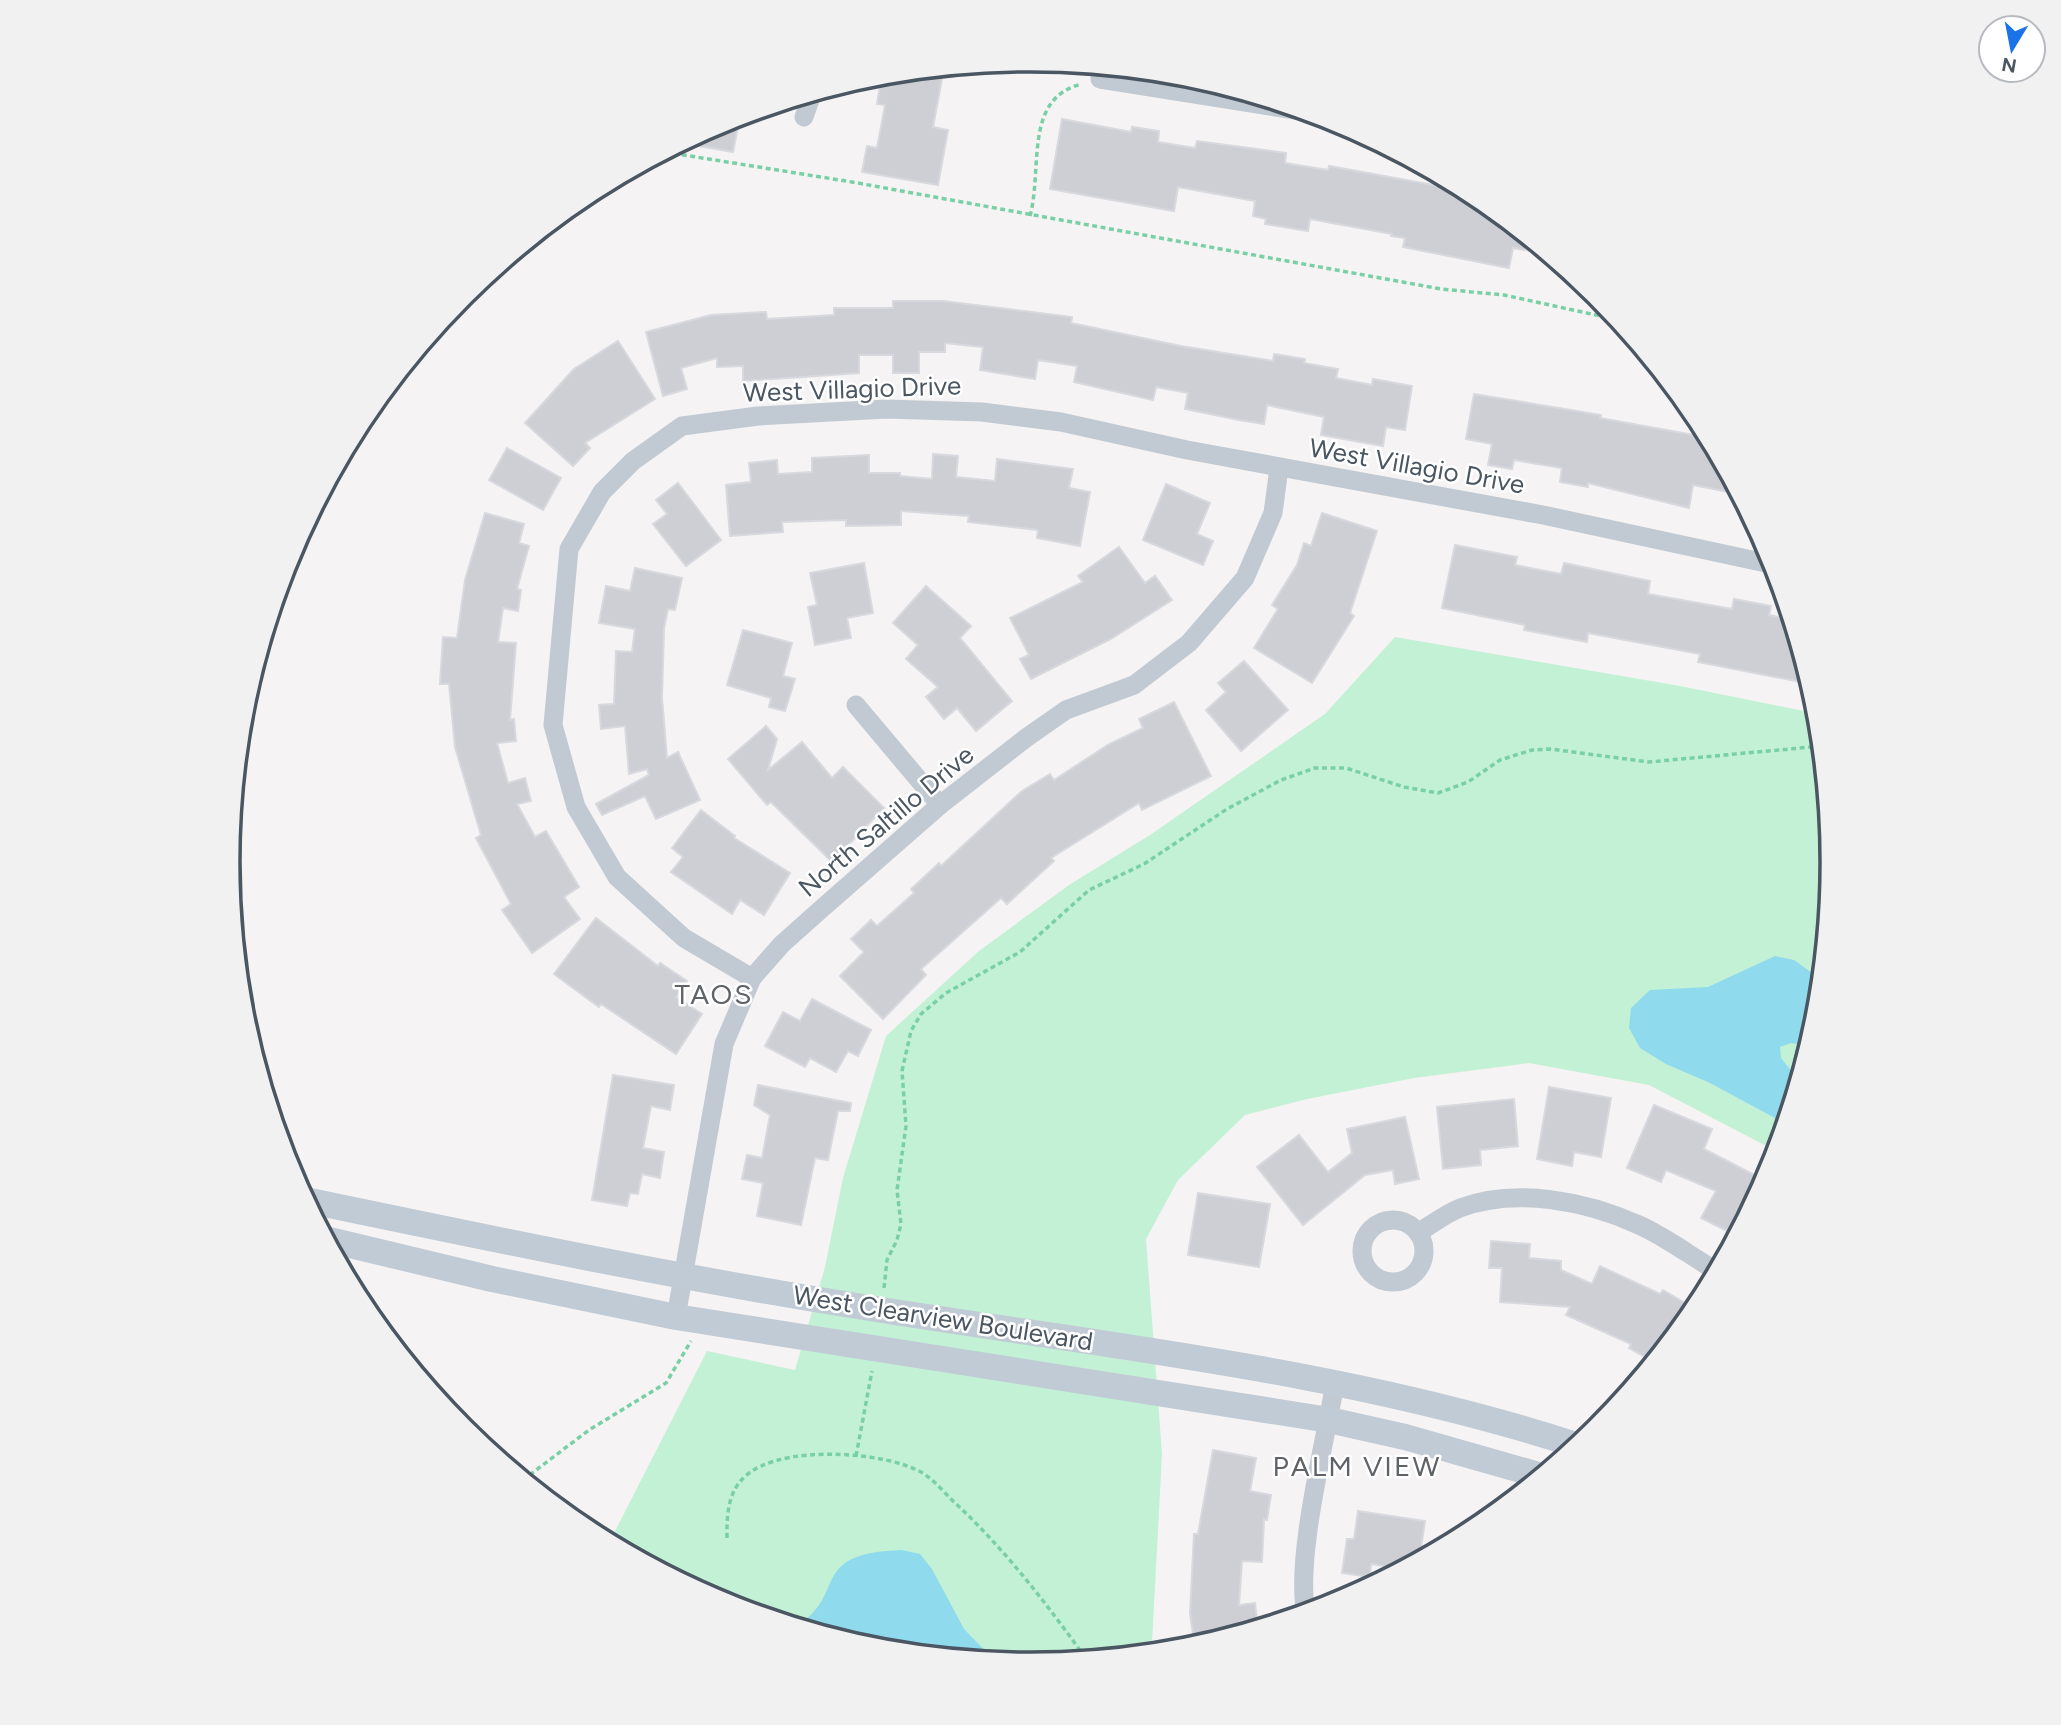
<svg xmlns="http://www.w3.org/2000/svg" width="2061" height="1725" font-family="Figtree,sans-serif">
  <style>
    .green { fill: #c3f1d5 }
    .water { fill: #90daee }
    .building { fill: #cdcfd5; stroke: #d7d9de; stroke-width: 2 }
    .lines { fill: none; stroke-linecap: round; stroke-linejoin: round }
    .path { stroke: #7ad0a6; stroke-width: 3.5; stroke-dasharray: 5 3.5; stroke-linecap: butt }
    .street { stroke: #c1cad2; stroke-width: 19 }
    .secondary { stroke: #c1cbd6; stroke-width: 26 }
    .labels { text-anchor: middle; stroke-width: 5; stroke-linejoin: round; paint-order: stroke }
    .street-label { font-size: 26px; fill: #4a5661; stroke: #fff }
    .neighbourhood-label { font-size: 28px; letter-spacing: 2px; fill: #5f6368; stroke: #fff }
    .rim { fill: none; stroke: #4a5661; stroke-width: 3.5 }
  </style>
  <rect width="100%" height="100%" fill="#f5f3f3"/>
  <path class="green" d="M1395 637 1680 686 1819 714 1833 863 1818 1020 1778 1152 1649 1085 1529 1063 1414 1078 1307 1099 1245 1115 1178 1180 1146 1239 1162 1454 1152 1643 1157 1653 1030 1665 873 1650 723 1604 609 1543 707 1351 795 1370 825 1267 843 1178 886 1036 979 951 1069 885 1150 835 1325 714Z"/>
  <g class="water">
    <path d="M1775 956 1794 960 1822 980 1818 1020 1810 1046 1791 1043 1780 1047 1781 1058 1799 1081 1786 1124 1710 1083 1666 1064 1640 1048 1629 1028 1631 1008 1650 990 1708 987Z"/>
    <path d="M902 1550 920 1554 932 1569 964 1629 996 1662 873 1650 796 1626C849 1595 806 1553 902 1550Z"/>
  </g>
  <g class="building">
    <path d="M944 68 933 127 948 130 938 185 862 172 867 146 877 148 885 105 877 104 882 74Z"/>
    <path d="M740 116 733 152 682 143 724 120Z"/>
    <path d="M1062 119 1131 132 1132 127 1159 131 1158 142 1195 148 1197 141 1286 153 1285 163 1328 170 1329 166 1472 192 1549 254 1513 248 1509 268 1403 247 1405 238 1391 236 1392 234 1310 219 1308 231 1265 224 1266 219 1253 216 1255 201 1178 187 1174 211 1050 189Z"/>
    <path d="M893 301H943L1072 317 1071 323 1181 346 1273 361 1274 354 1305 359 1304 363 1338 369 1336 378 1372 385 1373 379 1412 386 1405 430 1386 427 1383 446 1321 435 1324 417 1267 405 1264 424 1239 420 1185 409 1188 393 1156 387 1153 400 1074 382 1077 366 1038 360 1035 379 980 370 983 347 945 343V352H919V373H893V355H859V373L743 381V366L717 367V358L681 368 687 389 663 396 646 332 711 315 766 312 767 319 834 315V308H893Z"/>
    <path d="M618 341 655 399 585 443 590 448 573 466 525 423 574 369Z"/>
    <path d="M1474 394 1601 415 1600 418 1710 438 1739 494 1693 485 1689 508 1588 483V487L1560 482 1562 468 1514 460 1512 469 1488 465 1492 444 1466 439Z"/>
    <path d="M507 448 561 478 543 510 489 480Z"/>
    <path d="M933 454 958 456 956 477 995 481 997 459 1073 469 1069 488 1090 492 1080 546 1037 538 1038 530 968 522 969 516 901 511V525L846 526V520L782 522 783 532 730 536 726 485 751 482 749 463 777 460 778 474 812 472V458L869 455V473H900V476L932 479Z"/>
    <path d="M678 483 721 540 686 566 653 524 667 514 656 500Z"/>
    <path d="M1166 484 1210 503 1197 534 1213 541 1203 565 1143 540Z"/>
    <path d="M485 513 524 524 519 543 529 546 517 589 521 590 518 611 503 608 498 642 516 643 510 720 514 719 516 741 497 743 508 783 525 778 531 801 517 804 535 837 546 831 579 887 564 897 580 919 532 953 502 910 511 904 476 838 481 835 455 747 449 684H440L443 637 457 638 465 580Z"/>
    <path d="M1322 513 1377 531 1350 613 1354 616 1312 683 1254 648 1278 609 1272 605 1297 565 1304 543 1311 546Z"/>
    <path d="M1455 545 1517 557 1515 565 1561 574 1564 563 1650 581 1648 594 1732 609 1734 599 1771 606 1769 615 1792 620 1811 684 1698 662 1700 654 1588 633 1587 642 1524 630 1525 625 1442 608Z"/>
    <path d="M1119 547 1145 583 1155 576 1172 600 1111 639 1031 679 1020 659 1029 655 1010 618 1083 582 1078 576Z"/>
    <path d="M864 563 873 613 847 618 851 638 815 645 808 607 817 605 810 573Z"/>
    <path d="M635 568 682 578 675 610 668 609 664 628 662 698 667 758 678 752 700 800 656 819 645 796 602 815 596 804 649 775 647 769 629 774 625 726 601 729 599 705 614 704 616 651 632 652 635 629 599 623 606 586 630 591Z"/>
    <path d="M926 586 971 626 960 638 1012 701 976 731 957 708 944 719 926 697 938 687 906 659 918 645 893 623Z"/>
    <path d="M743 630 792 643 783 676 795 679 785 711 769 707 771 698 727 685Z"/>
    <path d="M1244 661 1288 710 1241 751 1206 710 1226 692 1218 683Z"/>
    <path d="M1174 702 1211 776 1142 810 1139 803 1051 858 1054 861 1007 904 1001 898 921 969 926 975 883 1019 840 976 864 952 851 939 871 920 877 926 914 893 911 889 939 863 941 866 1022 791 1050 774 1054 780 1109 744 1143 728 1139 719Z"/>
    <path d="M766 726 777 739 768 770 802 742 832 778 843 767 884 808 832 862 771 802 767 805 728 759Z"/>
    <path d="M701 810 735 836 734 838 790 873 764 915 740 900 732 914 671 872 683 857 672 848Z"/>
    <path d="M596 918 658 966 660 963 687 981 676 997 702 1014 676 1054 601 1004 599 1007 554 974Z"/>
    <path d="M812 999 871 1030 858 1056 848 1051 836 1072 810 1058 805 1067 765 1046 783 1012 800 1021Z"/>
    <path d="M613 1075 674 1085 670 1110 651 1106 643 1148 664 1152 660 1178 642 1174 638 1194 630 1193 627 1206 592 1200Z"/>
    <path d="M758 1085 851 1103 850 1111H838L828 1160 815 1158 801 1225 757 1216 763 1183 742 1179 747 1155 762 1158 770 1115 754 1105Z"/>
    <path d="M1549 1087 1611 1098 1601 1157 1574 1152 1572 1166 1537 1159Z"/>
    <path d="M1514 1099 1518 1146 1480 1150 1481 1165 1443 1169 1437 1107Z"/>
    <path d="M1654 1105 1712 1129 1704 1149 1766 1181 1737 1236 1701 1218 1716 1191 1666 1170 1661 1182 1627 1168Z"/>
    <path d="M1405 1117 1419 1179 1395 1184 1393 1170 1365 1175 1303 1225 1257 1167 1299 1135 1328 1172 1352 1153 1347 1129Z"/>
    <path d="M1198 1193 1270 1204 1259 1267 1188 1255Z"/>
    <path d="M1491 1241 1530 1244 1529 1258 1561 1261V1270L1592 1284 1600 1266 1660 1294 1663 1290 1697 1310 1654 1362 1629 1348 1631 1344 1566 1315 1570 1307 1500 1302 1502 1268H1489Z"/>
    <path d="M1213 1450 1256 1458 1250 1491 1271 1495 1267 1520 1264 1519 1262 1562 1242 1561 1239 1605 1255 1603 1258 1628 1195 1648 1190 1613 1194 1534H1198Z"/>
    <path d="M1358 1511 1425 1521 1419 1561 1404 1569 1371 1564 1370 1577 1342 1573 1347 1539H1354Z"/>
  </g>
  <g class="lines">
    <g class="path">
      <path d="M665 152 852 182 1441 289 1504 295 1619 320"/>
      <path d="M1030 216C1043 168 1023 98 1082 84"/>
      <path d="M884 1288 887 1260 897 1240 901 1224 897 1190 906 1126 902 1071 911 1031 921 1014 946 993 1020 952 1089 890 1144 864 1227 809 1281 780 1315 768H1346L1404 787 1438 793 1468 782 1500 760 1532 750 1550 749 1649 762 1822 746"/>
      <path d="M856 1456 872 1371"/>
      <path d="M523 1480 589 1430 666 1383 691 1341"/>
      <path d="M727 1538C726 1497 734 1473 775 1461 813 1449 885 1453 921 1472 933 1479 943 1491 953 1501 1003 1547 1047 1604 1087 1660"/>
    </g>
    <g class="street">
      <path d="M1102 67 1100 79 1314 113"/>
      <path d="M804 117 812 94"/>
      <path d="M856 705 940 805"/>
      <path d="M752 978 684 938 617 877 576 807 553 725 569 549 602 492 633 461 682 426 758 416 887 409 982 412 1061 422 1187 450 1543 515 1775 565"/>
      <circle cx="1393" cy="1251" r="31"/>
      <path d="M1418 1233C1431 1225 1445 1214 1460 1208 1515 1187 1586 1201 1639 1225 1666 1237 1692 1257 1718 1272"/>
      <path d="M676 1317 724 1044 752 978 782 944 819 911 940 805 1026 738 1066 710 1134 685 1189 643 1245 578 1273 513 1279 468"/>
      <path d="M1306 1614C1295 1558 1325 1443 1335 1383"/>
    </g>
    <g class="secondary">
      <path d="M305 1200C497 1240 688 1280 882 1310 1115 1347 1354 1372 1579 1446"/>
      <path d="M325 1239 492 1279 676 1317 1329 1420 1405 1437 1542 1476"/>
    </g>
  </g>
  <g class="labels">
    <g class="street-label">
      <text transform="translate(852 389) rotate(-2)" y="9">West Villagio Drive</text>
      <text transform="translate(1417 466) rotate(10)" y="9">West Villagio Drive</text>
      <text transform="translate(886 821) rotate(-40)" y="9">North Saltillo Drive</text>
      <text transform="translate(943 1318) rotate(9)" y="9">West Clearview Boulevard</text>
    </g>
    <g class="neighbourhood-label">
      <text x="714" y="1004">TAOS</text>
      <text x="1357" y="1476">PALM VIEW</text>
    </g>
  </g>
  <path d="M0 0H2061V1725H0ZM240 862a790 790 0 1 1 1580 0a790 790 0 1 1-1580 0Z" fill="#f1f1f2" fill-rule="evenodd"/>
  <path class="rim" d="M240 862a790 790 0 1 1 1580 0a790 790 0 1 1-1580 0Z"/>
  <g transform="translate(2012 49) rotate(190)"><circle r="33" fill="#ffffff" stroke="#b7bbc0" stroke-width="2"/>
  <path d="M0-5L12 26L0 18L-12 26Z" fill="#1a73e8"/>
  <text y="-10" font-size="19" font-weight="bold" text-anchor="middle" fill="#4a5661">N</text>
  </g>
</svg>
